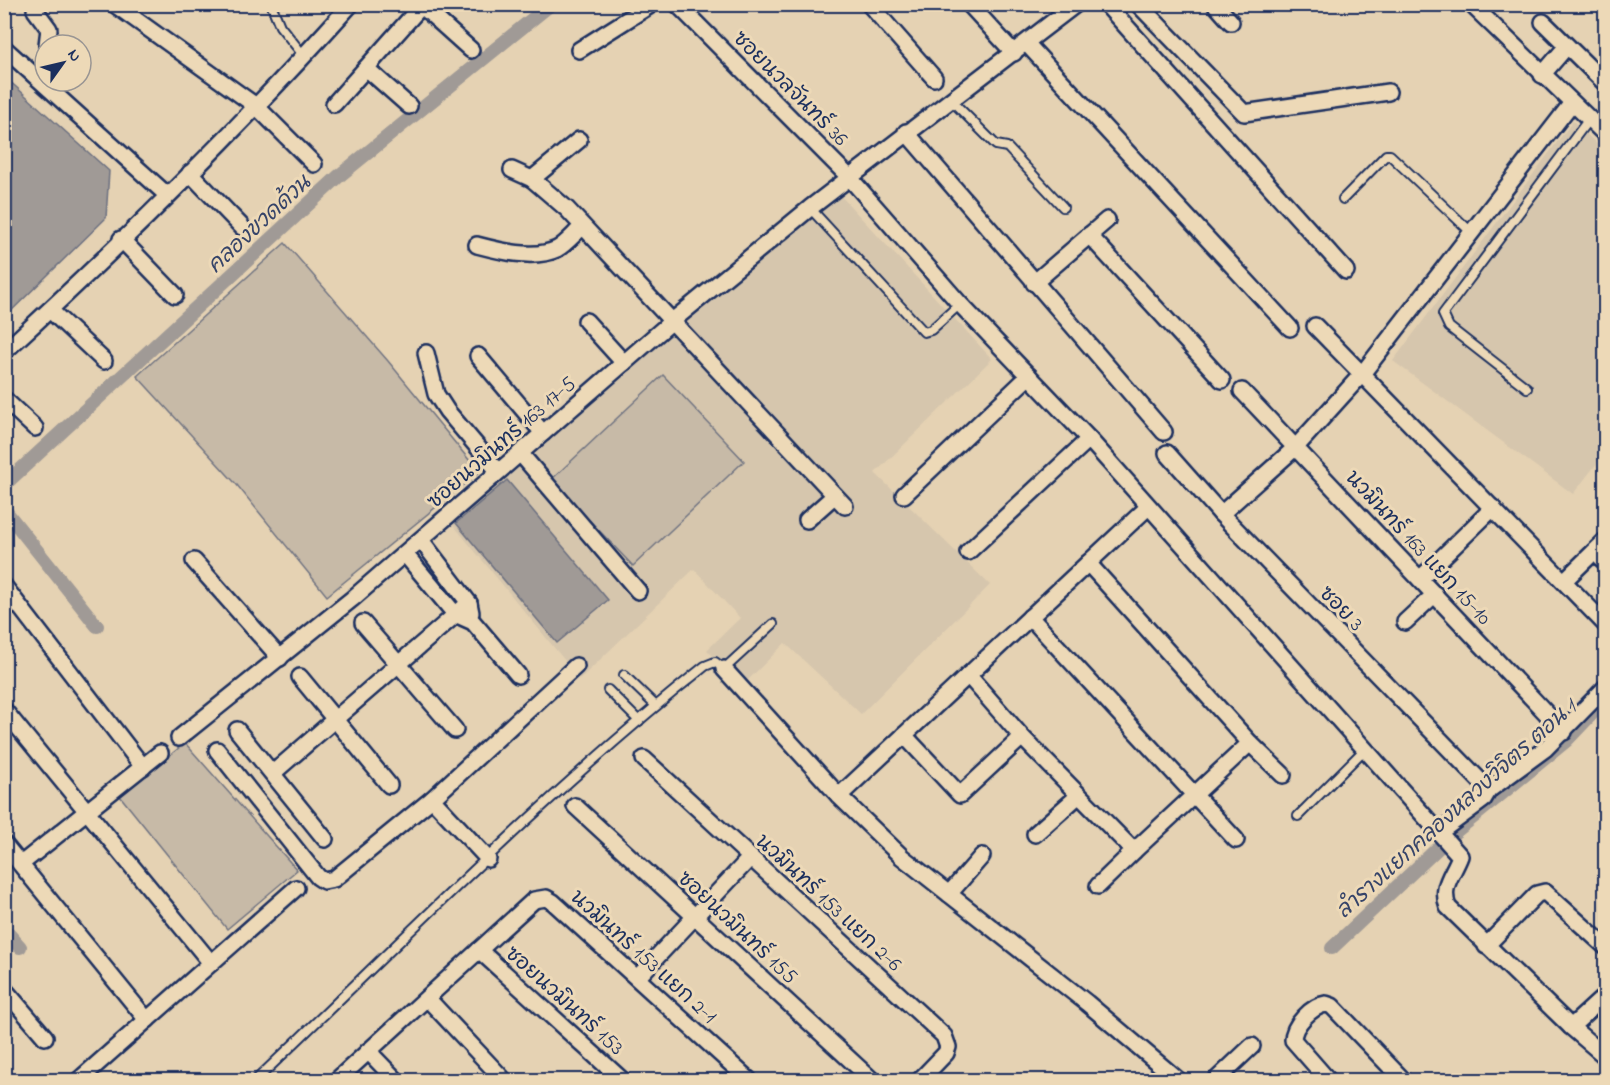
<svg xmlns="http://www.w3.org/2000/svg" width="1610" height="1085" font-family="'Indie Flower','Playpen Sans Thai',sans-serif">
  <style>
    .built { fill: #d6c6ad }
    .green { fill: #c7baa7; stroke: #717482; stroke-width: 1.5 }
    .water { fill: #a09a96; stroke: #6b6f80; stroke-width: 1.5 }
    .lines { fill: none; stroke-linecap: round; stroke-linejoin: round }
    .canal { stroke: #a09a96; stroke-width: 14 }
    .lane-casing { stroke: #1b2f5e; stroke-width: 12 }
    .street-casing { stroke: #1b2f5e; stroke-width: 20 }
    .lane { stroke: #edd9b7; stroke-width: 8 }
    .street { stroke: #edd9b7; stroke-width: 15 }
    .labels { text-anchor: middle; stroke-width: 6; stroke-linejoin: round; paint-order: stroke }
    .street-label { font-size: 21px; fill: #1b2f5e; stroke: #edd9b7 }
    .water-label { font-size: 22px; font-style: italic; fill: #364469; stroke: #edd9b7 }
  </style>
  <rect width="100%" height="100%" fill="#e5d2b3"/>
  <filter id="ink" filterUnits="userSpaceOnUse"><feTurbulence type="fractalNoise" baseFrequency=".0167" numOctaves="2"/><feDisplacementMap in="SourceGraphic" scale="12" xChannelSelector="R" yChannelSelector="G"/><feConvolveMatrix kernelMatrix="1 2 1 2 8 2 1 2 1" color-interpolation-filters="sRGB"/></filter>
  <g filter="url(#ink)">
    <g class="built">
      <path d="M1573 121 1605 152V453L1573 494 1393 361Z"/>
      <path d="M839 194 992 359 875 473 990 585 861 714 785 643 742 686 707 650 740 618 694 569 580 679 450 521Z"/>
    </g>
    <g class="green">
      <path d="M285 243 388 361 479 472 327 596 237 485 137 376Z"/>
      <path d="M663 375 744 461 633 566 551 480Z"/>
      <path d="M185 743 297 870 227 929 120 796Z"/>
    </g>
    <g class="water">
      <path d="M5 77 109 171 106 218 5 317Z"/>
      <path d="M507 480 608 600 557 643 456 523Z"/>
    </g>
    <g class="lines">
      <g class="canal">
        <path d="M4 485 339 176 551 4"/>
        <path d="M4 509 97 626"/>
        <path d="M4 929 20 947"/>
        <path d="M1332 948 1455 832 1567 740 1606 699"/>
      </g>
      <defs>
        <g id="lane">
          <path d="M271 4 280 26 304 56"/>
          <path d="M951 100 996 145 1007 147 1063 207"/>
          <path d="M1343 199 1386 155H1390L1472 233"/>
          <path d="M810 208 924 332 931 330 960 304"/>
          <path d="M1527 388 1449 327 1443 314 1589 119"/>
          <path d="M624 675 656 706"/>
          <path d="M608 690 639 721"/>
          <path d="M1298 816 1365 749"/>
          <path d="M256 1080C403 940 547 792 705 666L715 662 724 669 773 624"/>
        </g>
        <g id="street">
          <path d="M114 4 256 106 314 164"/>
          <path d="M677 4 849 177 960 304 1089 439 1460 856C1453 875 1440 886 1448 907L1571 1027 1606 1057"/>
          <path d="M869 4 934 78"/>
          <path d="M969 4 1014 53"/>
          <path d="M1106 4 1346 271"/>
          <path d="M1138 4 1244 113 1388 92"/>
          <path d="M1215 4 1231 22"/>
          <path d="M1471 4 1606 135"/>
          <path d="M422 6 471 50"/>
          <path d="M35 10 49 29 47 45"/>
          <path d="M1543 22 1606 84"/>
          <path d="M1027 44 1290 328"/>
          <path d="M4 48 167 195"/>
          <path d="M579 50 652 4"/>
          <path d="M366 68 409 106"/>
          <path d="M1542 75 1567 46"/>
          <path d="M334 104 423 4"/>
          <path d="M906 132 1164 432"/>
          <path d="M512 170 532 179 567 209 845 506"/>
          <path d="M190 173 242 227"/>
          <path d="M532 179 579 140"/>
          <path d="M1089 235 1222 380"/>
          <path d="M121 239 175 295"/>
          <path d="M477 245C500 251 534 260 557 249 566 244 574 234 582 227"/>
          <path d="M1034 283 1107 220"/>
          <path d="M50 310 104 361"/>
          <path d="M586 321 624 363"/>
          <path d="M1315 326 1606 625"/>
          <path d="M4 352C125 241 242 126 351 4"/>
          <path d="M426 353 436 394 447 411 498 471"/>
          <path d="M478 356 543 433"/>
          <path d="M1242 391 1564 732"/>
          <path d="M4 399 35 428"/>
          <path d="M520 453 638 591"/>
          <path d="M1167 453 1221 514 1489 790"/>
          <path d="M904 495 1029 376"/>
          <path d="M1221 514 1296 447 1362 374 1571 104"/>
          <path d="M807 520 834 496"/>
          <path d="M421 540 469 603 471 613"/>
          <path d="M968 552 1089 439"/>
          <path d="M1594 552 1606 563"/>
          <path d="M405 554 455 614 473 622 518 675"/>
          <path d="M194 561 280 658"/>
          <path d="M1088 563 1250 743 1283 775"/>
          <path d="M1420 579 1493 508"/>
          <path d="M1564 581 1606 540"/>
          <path d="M4 586 143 767"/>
          <path d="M1030 617 1236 840"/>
          <path d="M1405 622 1435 594"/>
          <path d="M363 623 455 730"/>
          <path d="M724 669 839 796 902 857 1087 1003 1178 1080"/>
          <path d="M968 675 1022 737 1134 851 1098 886"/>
          <path d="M300 677 389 785"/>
          <path d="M4 710 211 963"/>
          <path d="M237 730 325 839"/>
          <path d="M904 735 960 795 1022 737"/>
          <path d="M179 738 352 599 671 322 810 208 1076 4"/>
          <path d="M217 750 318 877 324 881 334 879 432 799 576 666"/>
          <path d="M644 759 944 1036 948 1047 946 1053 920 1080"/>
          <path d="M273 773 469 603"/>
          <path d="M839 796 1147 508"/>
          <path d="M432 799 488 859"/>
          <path d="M575 806 872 1080"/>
          <path d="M1440 832 1483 800 1489 790 1545 749 1606 687"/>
          <path d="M1035 834 1078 796"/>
          <path d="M4 844 147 1020"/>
          <path d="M1134 851 1250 743"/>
          <path d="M21 864 160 753"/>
          <path d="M949 894 982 856"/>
          <path d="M1486 946 1537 894 1545 892 1606 947"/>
          <path d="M479 950 622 1080"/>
          <path d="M638 977 750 858"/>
          <path d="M4 989 45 1037"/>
          <path d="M427 998 502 1078"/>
          <path d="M1571 1027 1606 995"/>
          <path d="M368 1051 396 1080"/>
          <path d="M79 1080 296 888"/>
          <path d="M337 1080 534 900 546 898 553 902 749 1080"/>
          <path d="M1216 1080 1252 1046"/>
          <path d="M1328 1080 1293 1040C1293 1025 1312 1006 1326 1004L1332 1006 1403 1080"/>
        </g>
      </defs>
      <use href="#lane" class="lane-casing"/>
      <use href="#street" class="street-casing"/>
      <use href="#lane" class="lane"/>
      <use href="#street" class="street"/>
    </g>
  </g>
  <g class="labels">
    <g class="street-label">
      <text transform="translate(791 88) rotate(45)" y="7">ซอยนวลจันทร์ 36</text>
      <text transform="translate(501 442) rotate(-41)" y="7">ซอยนวมินทร์ 163 17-5</text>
      <text transform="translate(1419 547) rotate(47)" y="7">นวมินทร์ 163 แยก 15-10</text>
      <text transform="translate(1342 608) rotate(46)" y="7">ซอย 3</text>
      <text transform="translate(829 902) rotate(43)" y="7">นวมินทร์ 153 แยก 2-6</text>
      <text transform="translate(738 927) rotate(43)" y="7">ซอยนวมินทร์ 155</text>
      <text transform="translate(644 956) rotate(42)" y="7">นวมินทร์ 153 แยก 2-1</text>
      <text transform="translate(565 1000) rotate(42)" y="7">ซอยนวมินทร์ 153</text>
    </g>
    <g class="water-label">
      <text transform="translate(258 223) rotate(-43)" y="8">คลองขวดด้วน</text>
      <text transform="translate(1455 808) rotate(-42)" y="8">ลำรางแยกคลองหลวงวิจิตร ตอน 1</text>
    </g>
  </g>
  <rect width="1610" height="1085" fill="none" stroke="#edd9b7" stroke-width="24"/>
  <rect x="12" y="12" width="1586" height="1061" fill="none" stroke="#1b2f5e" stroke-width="2" filter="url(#ink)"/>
  <g transform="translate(63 63) rotate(56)"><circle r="28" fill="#edd9b7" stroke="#999593" stroke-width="1.5"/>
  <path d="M0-4.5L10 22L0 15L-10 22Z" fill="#1b2f5e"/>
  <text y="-9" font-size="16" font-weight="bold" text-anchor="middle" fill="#1b2f5e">N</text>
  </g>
</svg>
